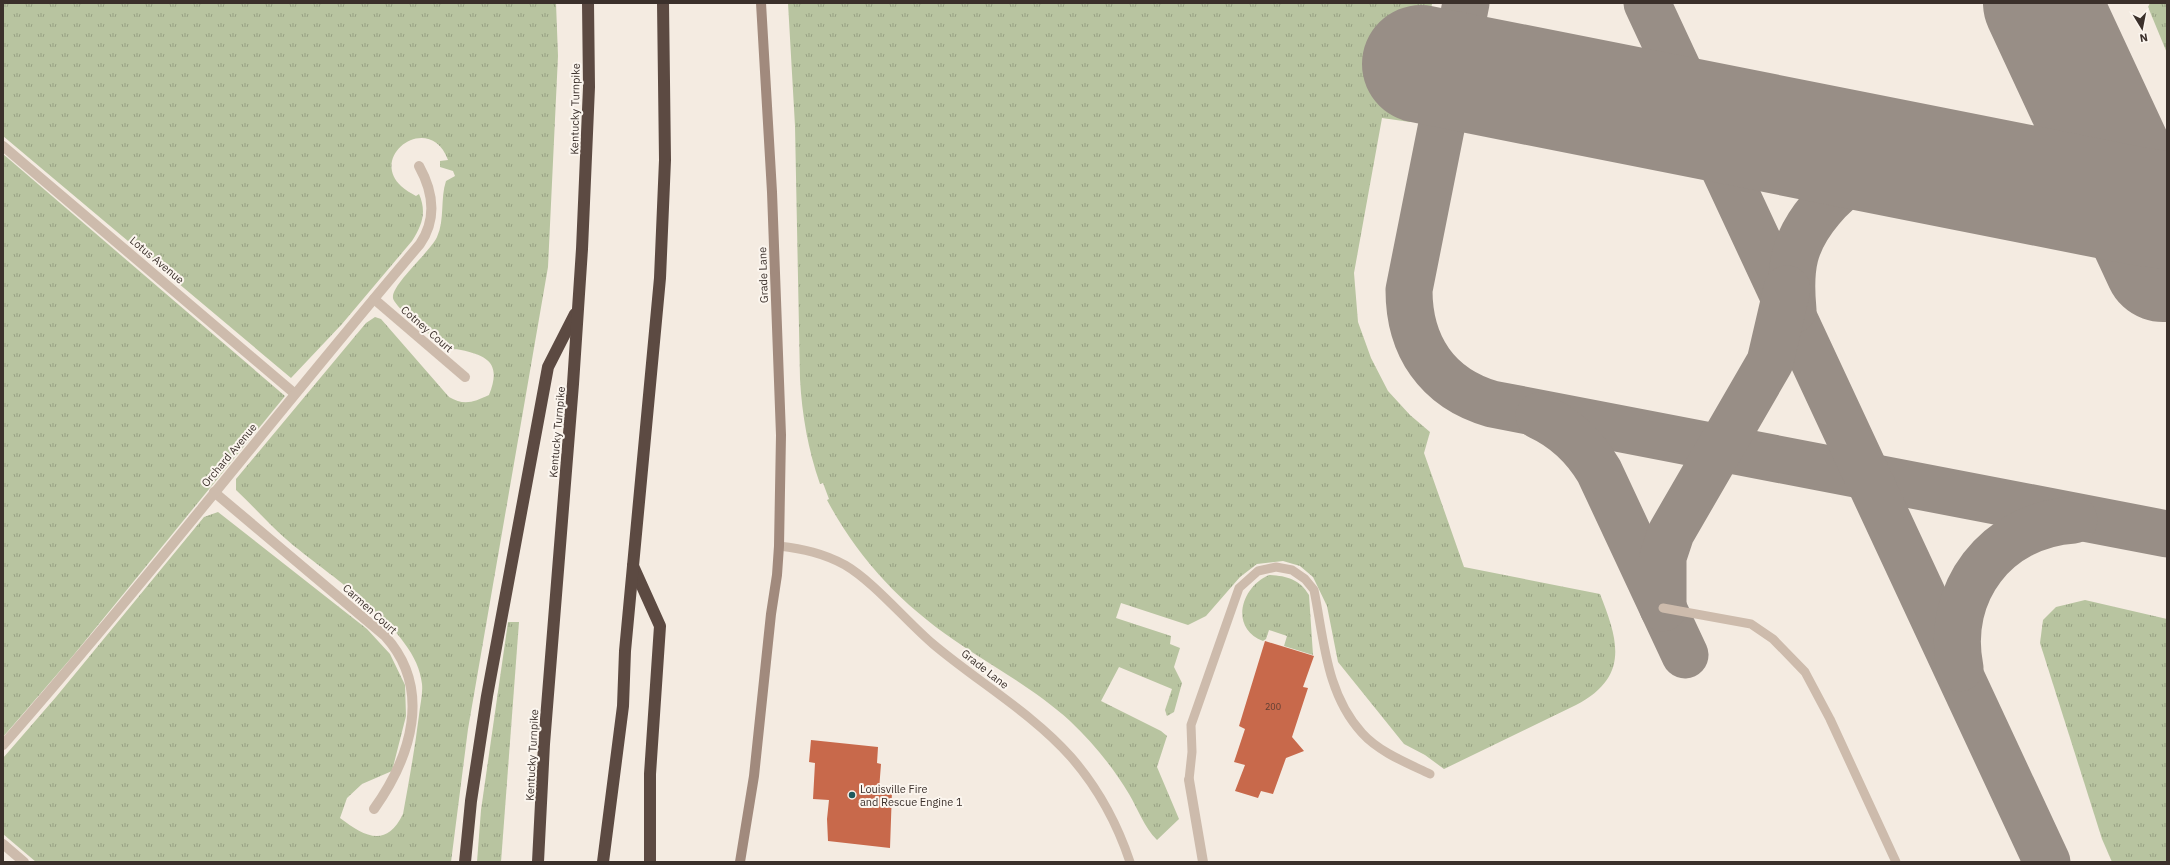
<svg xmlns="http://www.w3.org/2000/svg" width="2170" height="865" font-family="'IBM Plex Sans',sans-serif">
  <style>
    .grass { fill: url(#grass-tufts) }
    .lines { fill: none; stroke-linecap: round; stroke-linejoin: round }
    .taxiway { stroke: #988e86; stroke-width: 47 }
    .runway { stroke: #988e86; stroke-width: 118 }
    .building { fill: #c8694b }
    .lane { stroke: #cdbbac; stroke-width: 9 }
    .street { stroke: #cdbbac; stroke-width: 10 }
    .secondary { stroke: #a18a7d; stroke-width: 10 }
    .highway { stroke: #5c4a42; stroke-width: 12 }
    .poi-dot { fill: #1f5a5e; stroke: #fbf5ee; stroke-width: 1.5 }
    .labels { text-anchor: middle; stroke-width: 4; stroke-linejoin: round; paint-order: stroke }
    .number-label { font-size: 9px; fill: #5e3e33 }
    .street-label { font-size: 11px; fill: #3b302b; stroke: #fbf5ee }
    .poi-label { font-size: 11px; fill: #3b302b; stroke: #fbf5ee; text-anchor: start }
  </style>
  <defs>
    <pattern id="grass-tufts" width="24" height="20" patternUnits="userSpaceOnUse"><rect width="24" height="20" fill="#b8c4a0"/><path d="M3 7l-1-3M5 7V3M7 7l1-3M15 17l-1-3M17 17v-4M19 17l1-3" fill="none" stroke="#97a083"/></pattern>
  </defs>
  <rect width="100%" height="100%" fill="#f4ebe1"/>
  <g class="grass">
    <path d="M3 3H556L558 56 548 267 468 729 451 862H36L3 834V758L56 697 204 517 218 512 367 629 390 654 405 685 406 716 392 771 362 784 347 798 340 818C364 836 386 849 403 814 409 781 415 748 419 715 420 705 423 694 422 684 418 629 324 573 286 539 269 524 253 506 236 490V479L366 323 375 317 381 319 449 397C464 406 474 402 489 395 501 365 490 356 461 350 458 349 453 350 449 348 440 345 394 307 393 298 391 285 430 252 437 237 445 219 440 199 446 181L455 176 453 171 440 167V161L448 160C430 111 368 155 401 186 405 190 411 193 416 196L419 194C427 212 422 225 412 241L342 324 291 378 3 136Z"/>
    <path d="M788 3 1432 4 1410 122 1382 118 1354 273 1358 322 1371 358 1388 391 1410 415 1430 432 1424 453 1464 567 1600 594C1619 642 1629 677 1576 705L1444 769 1425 755 1404 744 1338 662 1327 606 1313 577 1300 566 1283 561 1257 564 1240 577 1206 616 1188 625 1121 603 1116 618 1171 636 1170 644 1180 648 1174 667 1182 683 1174 712 1167 716 1165 710 1172 689 1119 667 1101 701 1161 731 1167 736 1157 767 1179 819 1157 840C1144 827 1138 809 1129 794 1113 767 1093 743 1070 721 1035 689 993 667 954 640 900 603 858 558 827 500L829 499 823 483 820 484C808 449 802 415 800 379L795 126Z"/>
    <path d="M2150 3H2167V53L2148 7Z"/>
    <path d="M3 154 285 396 72 657 3 737Z"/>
    <path d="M1269 575C1287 576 1299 579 1309 595L1313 655 1284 646 1287 636 1269 630 1266 639 1263 641C1229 628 1241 587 1269 575Z"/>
    <path d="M2085 600 2167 619V862H2112L2102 839 2040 643 2043 620 2056 607Z"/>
    <path d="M508 622H519L501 862H477L481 810Z"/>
  </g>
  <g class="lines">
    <g class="taxiway">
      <path d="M1466 3 1409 290C1409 346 1437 388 1492 404L2167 534"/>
      <path d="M1647 3 2047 862"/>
      <path d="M2059 3 2167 257"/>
      <path d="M1793 310C1789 268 1793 242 1821 209 1865 155 1917 165 1977 177 2006 183 2035 188 2063 194"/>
      <path d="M1539 416C1565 428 1584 446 1599 471L1685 655"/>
      <path d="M1663 608V557L1671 533 1770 362 1787 289"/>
      <path d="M1960 668C1945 592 1996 525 2074 520"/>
    </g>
    <g class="runway">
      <path d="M2042 3 2163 263"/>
      <path d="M1421 64 2137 206 2167 210"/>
    </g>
  </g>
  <g class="building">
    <path d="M1265 641 1314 656 1303 687 1308 688 1292 737 1304 751 1286 758 1273 794 1261 791 1258 798 1235 791 1245 765 1234 762 1245 729 1239 726Z"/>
    <path d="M811 740 878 747 877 763 881 764 879 790 892 791 890 848 828 841 827 819 829 800 813 799 815 763 809 762Z"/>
  </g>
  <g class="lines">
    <g class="lane">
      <path d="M779 546C803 549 823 553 845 565 874 582 906 621 933 644 978 682 1032 713 1071 757 1098 788 1117 823 1130 862"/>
      <path d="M1663 608 1751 624 1773 639 1805 672 1830 719 1896 862"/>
      <path d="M1189 780 1192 752 1191 725 1239 588 1258 571 1276 567 1292 570 1305 579 1314 590C1324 639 1326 694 1362 733 1379 752 1407 763 1430 774"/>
    </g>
    <g class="street">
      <path d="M3 146 294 393"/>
      <path d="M374 299 465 377"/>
      <path d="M214 492 385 636C433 689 411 757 374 809"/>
      <path d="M3 745C146 582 279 410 420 244 437 219 434 193 419 166"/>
      <path d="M1189 780 1203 862"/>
      <path d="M3 844 24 862"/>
    </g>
    <path class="secondary" d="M740 862 754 776 771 614 777 575 779 546 781 435 772 192 761 3"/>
    <g class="highway">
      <path d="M633 566 660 626 650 774V862"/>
      <path d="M465 862 471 801 487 696 548 367 575 314"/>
      <path d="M538 862 544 744 573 384 582 249 589 87 588 3"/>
      <path d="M603 862 623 706 625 651 660 278 665 160 663 3"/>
    </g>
  </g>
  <circle class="poi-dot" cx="852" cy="795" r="4"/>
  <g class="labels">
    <g class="number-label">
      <text x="1273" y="710">200</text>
    </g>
    <g class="street-label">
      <text transform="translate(575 109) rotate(-89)" y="4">Kentucky Turnpike</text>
      <text transform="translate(157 260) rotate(40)" y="4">Lotus Avenue</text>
      <text transform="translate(763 275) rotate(-92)" y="4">Grade Lane</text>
      <text transform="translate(427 329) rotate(41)" y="4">Cotney Court</text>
      <text transform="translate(557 432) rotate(-85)" y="4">Kentucky Turnpike</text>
      <text transform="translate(229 455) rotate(-50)" y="4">Orchard Avenue</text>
      <text transform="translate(370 609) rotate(42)" y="4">Carmen Court</text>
      <text transform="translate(985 669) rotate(38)" y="4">Grade Lane</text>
      <text transform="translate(532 755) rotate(-87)" y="4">Kentucky Turnpike</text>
    </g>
    <g class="poi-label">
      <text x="860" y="793">Louisville Fire<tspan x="860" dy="13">and Rescue Engine 1</tspan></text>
    </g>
  </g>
  <rect width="2170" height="865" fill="none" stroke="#3b302b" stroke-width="8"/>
  <g transform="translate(2142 28) rotate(170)" stroke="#fbf5ee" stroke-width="3" paint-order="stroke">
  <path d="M0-3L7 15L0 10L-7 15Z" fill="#3b302b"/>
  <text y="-6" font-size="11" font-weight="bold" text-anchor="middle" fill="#3b302b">N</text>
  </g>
</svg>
